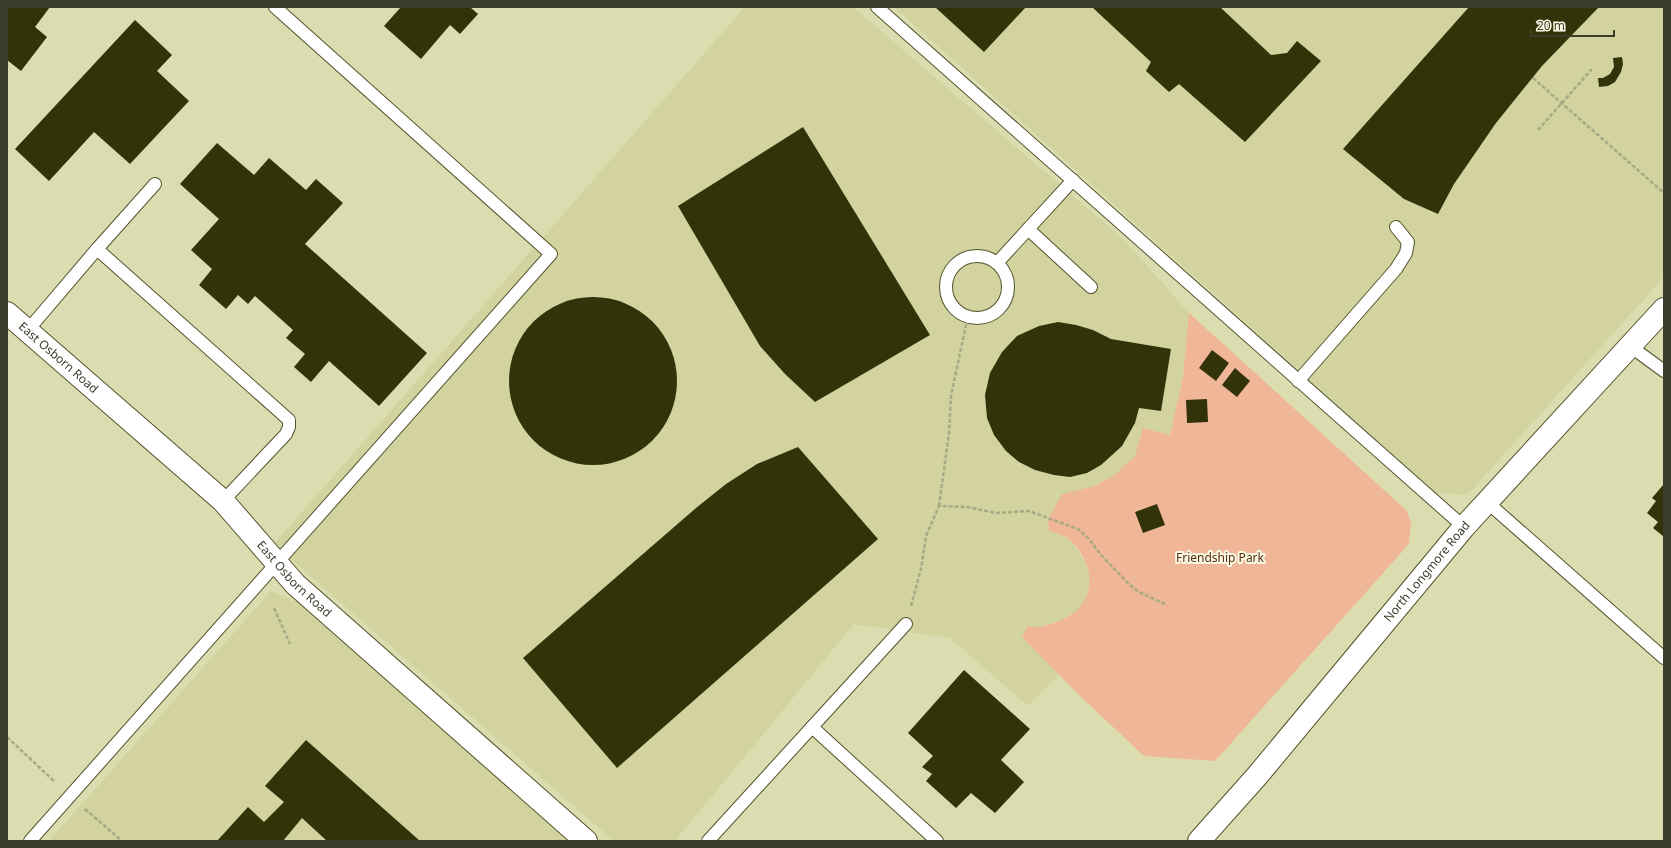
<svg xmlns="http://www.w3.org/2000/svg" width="1671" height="848" font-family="'Noto Sans',sans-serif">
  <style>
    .built { fill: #d2d39f }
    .green { fill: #f0b698 }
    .building { fill: #33330a }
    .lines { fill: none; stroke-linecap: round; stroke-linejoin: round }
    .service-casing { stroke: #53542c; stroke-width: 14 }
    .minor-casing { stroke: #53542c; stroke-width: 24 }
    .tertiary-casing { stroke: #53542c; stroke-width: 24 }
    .path { stroke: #a8a985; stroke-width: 2.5; stroke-dasharray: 4 2; stroke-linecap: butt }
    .service { stroke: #fff; stroke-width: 12 }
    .minor { stroke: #fff; stroke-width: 22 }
    .tertiary { stroke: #fff; stroke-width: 22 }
    .labels { text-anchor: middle; stroke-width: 4; stroke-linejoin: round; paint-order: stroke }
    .street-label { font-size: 12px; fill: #3b3c2a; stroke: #fafbe5 }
    .park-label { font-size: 12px; fill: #5a2c11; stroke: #fafbe5 }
  </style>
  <rect width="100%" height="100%" fill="#dbdcb0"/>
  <g class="built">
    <path d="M745 7H853L1123 239 1189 313 1183 377 1170 436 1143 429 1135 456 1116 474 1095 486 1062 494 1049 530 1061 535 1071 541 1085 562 1091 581 1086 598 1077 611 1067 619 1052 623 1036 627 1028 626 1022 637 1059 675 1028 706 950 638 854 624 675 841H614L274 544Z"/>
    <path d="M894 7H1664V277L1467 495 1436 493Z"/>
    <path d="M271 591 304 605 570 841H49Z"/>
  </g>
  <path class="green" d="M1189 313 1406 510 1411 522 1409 544 1215 761 1144 756 1078 694 1022 637 1028 626C1037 628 1045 626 1054 623 1095 610 1100 570 1071 541 1065 536 1057 533 1049 531L1048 519 1062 494 1095 486 1116 474 1135 456 1143 428 1170 435 1183 377Z"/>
  <g class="building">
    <path d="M7 7H50L35 27 47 37 21 71 7 60Z"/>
    <path d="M401 7H470L478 14 460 34 450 25 421 59 384 26Z"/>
    <path d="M935 7H1026L984 52Z"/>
    <path d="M1092 7H1220L1271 55 1287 53 1297 41 1321 61 1245 142 1179 84 1169 92 1146 71 1151 62Z"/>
    <path d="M1469 7H1599L1542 66 1496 123 1454 184 1438 214 1404 199 1343 149Z"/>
    <path d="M135 20 172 55 157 71 189 101 130 164 94 132 49 181 15 149Z"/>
    <path d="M1622 57 1623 64 1621 72 1615 82 1608 86 1599 87 1598 78H1603L1610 74 1614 67 1613 58Z"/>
    <path d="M803 127 930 335 815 402 785 374 760 346 678 206Z"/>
    <path d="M217 143 254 175 269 158 306 190 316 179 343 203 305 244 427 353 379 406 329 361 311 382 294 367 305 354 286 338 293 330 255 296 248 304 238 295 226 309 199 285 212 269 191 250 219 219 180 184Z"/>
    <circle cx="593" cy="381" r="84"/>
    <path d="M1058 322 1076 325 1093 330 1111 339 1171 349 1161 411 1139 408 1135 423 1122 446 1101 465 1087 473 1070 477 1054 475 1035 470 1019 462 1006 451 994 435 987 418 985 395 990 373 1002 352 1017 336 1039 326Z"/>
    <path d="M1212 350 1229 363 1216 381 1199 368Z"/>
    <path d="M1235 368 1250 381 1237 397 1222 385Z"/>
    <path d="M1207 399 1208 422 1187 423 1186 400Z"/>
    <path d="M798 447 878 539 617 768 523 658 696 508 726 484 757 464Z"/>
    <path d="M1664 484V535L1663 536 1653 528 1658 522 1647 513 1656 501 1652 498Z"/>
    <path d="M1157 504 1165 525 1143 533 1135 512Z"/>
    <path d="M964 670 1030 729 1001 760 1024 782 995 813 971 793 956 808 926 781 932 774 922 767 933 756 908 733Z"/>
    <path d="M306 740 420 841H327L302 818 283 841H217L248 807 264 822 284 802 265 786Z"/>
  </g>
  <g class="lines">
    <defs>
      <g id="service">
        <path d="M877 7 1464 527"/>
        <path d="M1028 229 1091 287"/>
        <path d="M97 249 155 184"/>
        <circle cx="977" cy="287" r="31"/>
        <path d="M997 263 1073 180"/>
        <path d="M28 330 97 249 289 420V427L286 434 223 501"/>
        <path d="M1630 346 1664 371"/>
        <path d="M1298 381 1396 269 1406 253 1408 242 1396 227"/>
        <path d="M1487 502 1664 658"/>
        <path d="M812 727 906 624"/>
        <path d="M30 841 551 254 275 7"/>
        <path d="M708 841 812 727 937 841"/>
      </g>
      <g id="minor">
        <path id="s1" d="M7 313 223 501 295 584 586 841"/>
      </g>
      <g id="tertiary">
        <path id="s2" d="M1199 841 1257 776 1464 527 1664 309"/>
      </g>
    </defs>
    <use href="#service" class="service-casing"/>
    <use href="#minor" class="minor-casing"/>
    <use href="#tertiary" class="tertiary-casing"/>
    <g class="path">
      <path d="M1533 78 1664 193"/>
      <path d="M1538 130 1592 69"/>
      <path d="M939 506 949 433 951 395 968 316"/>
      <path d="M911 606 921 569 926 536 939 506 968 507 996 513 1029 511 1078 529 1089 539 1101 555 1129 584 1139 592 1165 604"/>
      <path d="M274 608 290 644"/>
      <path d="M7 737 55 782"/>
      <path d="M85 809 122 841"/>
    </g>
    <use href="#service" class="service"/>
    <use href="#minor" class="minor"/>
    <use href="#tertiary" class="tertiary"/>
  </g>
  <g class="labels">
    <g class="street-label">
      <text dy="4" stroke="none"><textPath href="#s1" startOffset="68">East Osborn Road</textPath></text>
      <text dy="4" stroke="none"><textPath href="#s2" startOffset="353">North Longmore Road</textPath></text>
      <text dy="4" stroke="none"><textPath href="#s1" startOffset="392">East Osborn Road</textPath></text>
    </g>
    <g class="park-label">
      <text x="1220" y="562">Friendship Park</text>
    </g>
  </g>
  <rect width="1671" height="848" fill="none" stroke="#3b3c2a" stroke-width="16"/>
  <path d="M1531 30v6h83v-6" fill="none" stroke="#3b3c2a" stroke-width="2"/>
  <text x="1537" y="30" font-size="12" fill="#3b3c2a" stroke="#fafbe5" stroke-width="3" paint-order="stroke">20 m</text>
</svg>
